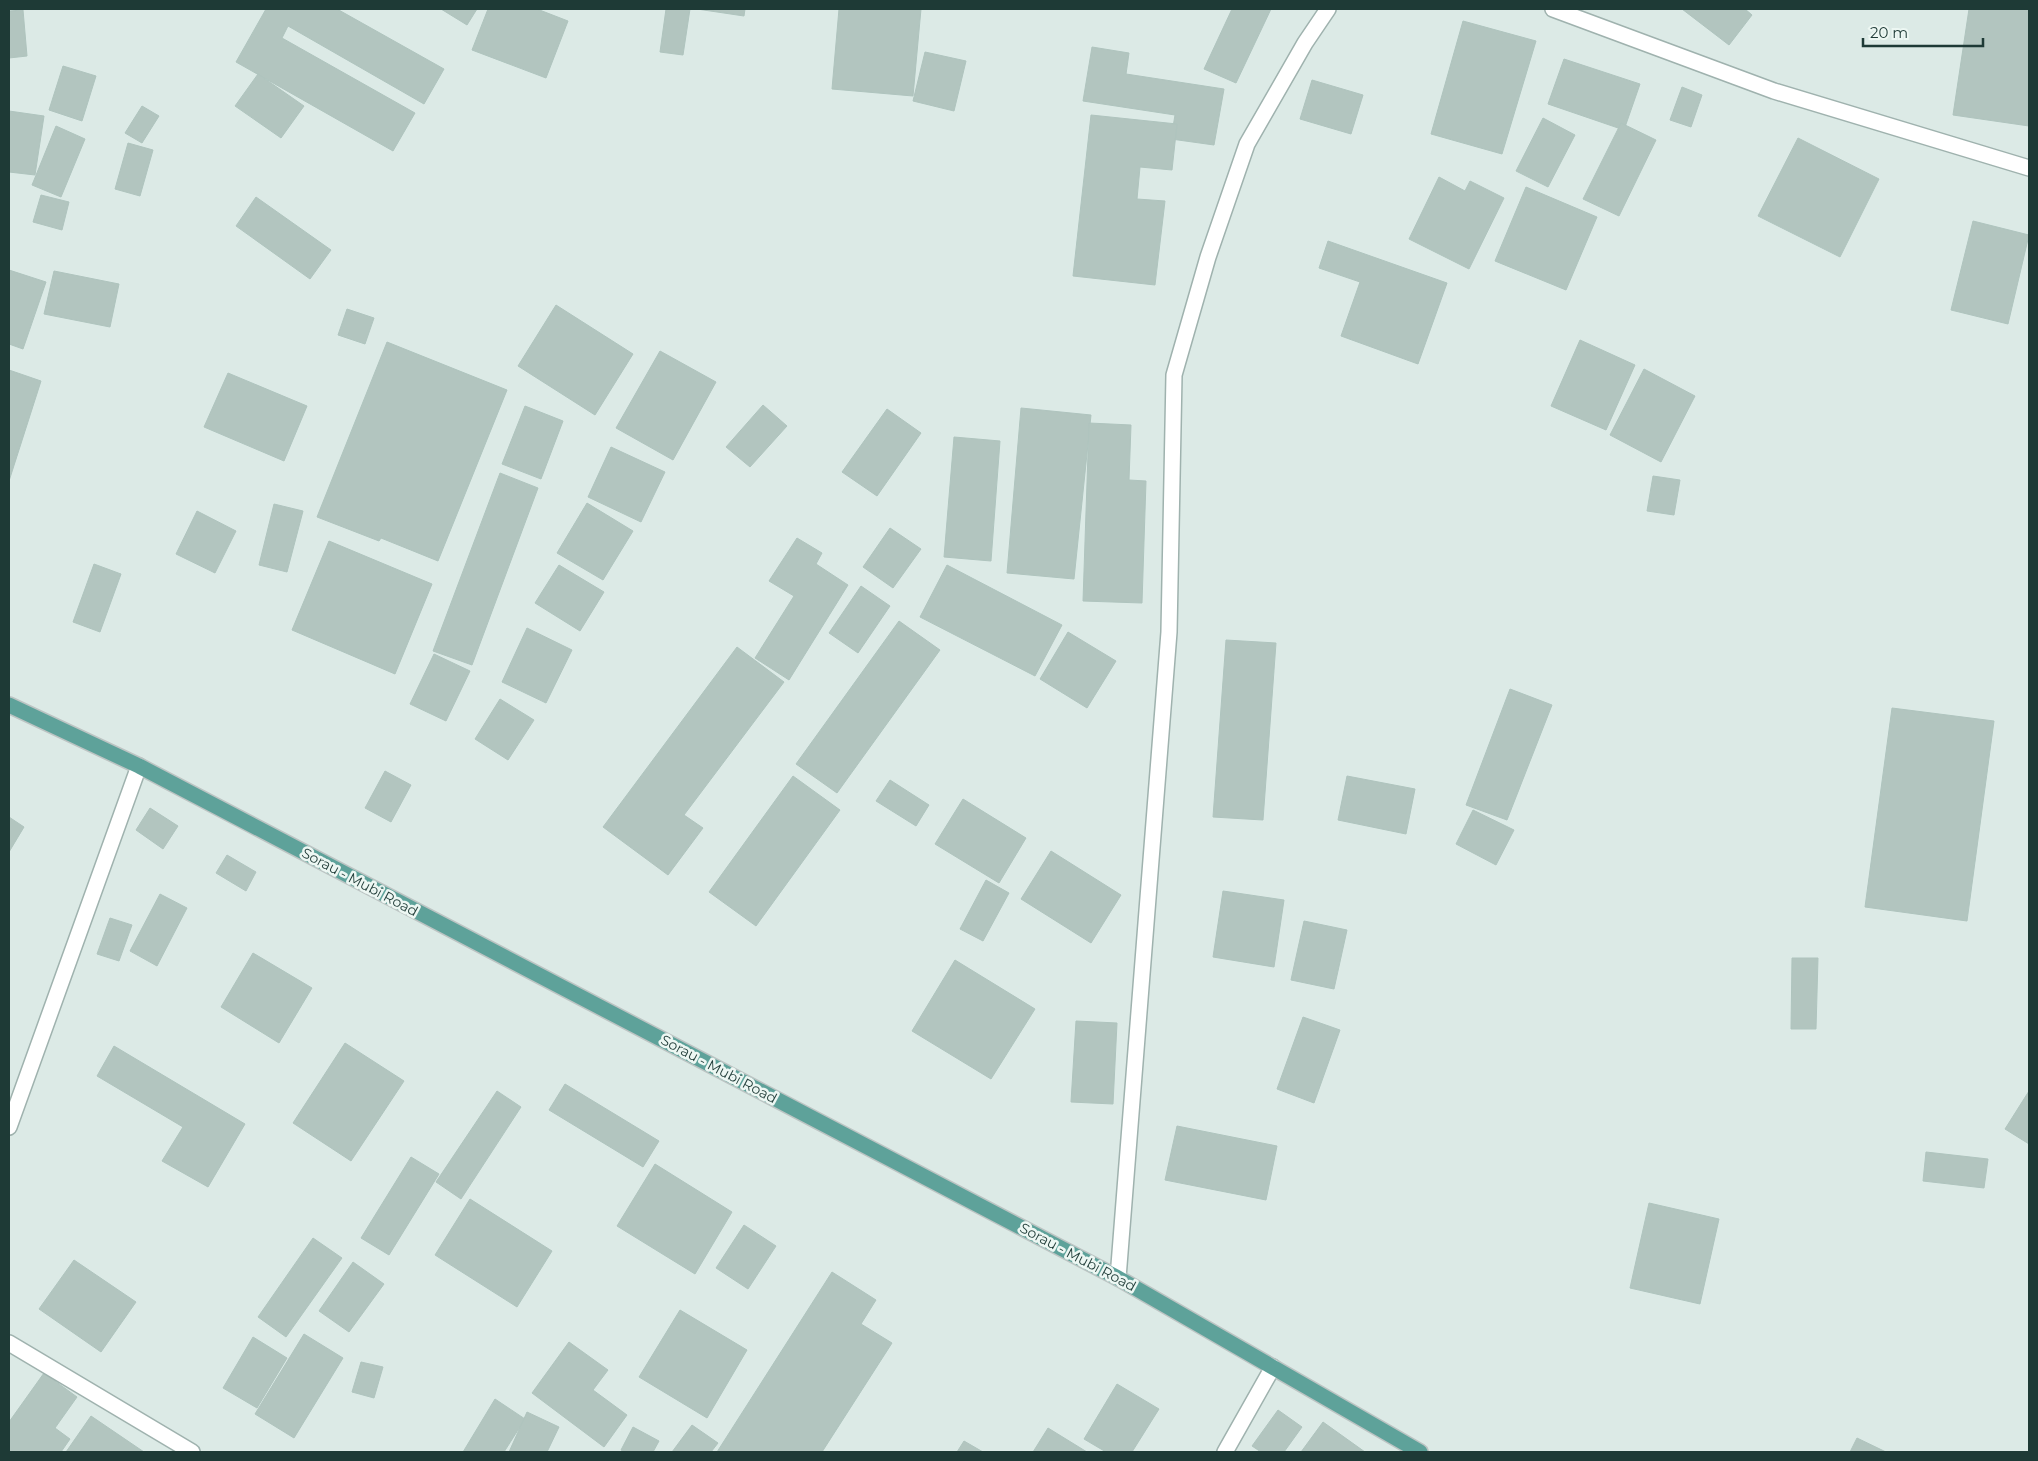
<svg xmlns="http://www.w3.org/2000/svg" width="2038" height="1461" font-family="Montserrat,sans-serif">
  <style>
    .building { fill: #b2c5bf; stroke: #afc4be }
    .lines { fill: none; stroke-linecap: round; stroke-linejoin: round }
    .minor-casing { stroke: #9fb2ae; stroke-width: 18 }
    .major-casing { stroke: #bcc4c3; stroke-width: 18 }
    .minor { stroke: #fff; stroke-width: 15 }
    .major { stroke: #5ea29a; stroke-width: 15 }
    .labels { text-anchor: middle; stroke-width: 5; stroke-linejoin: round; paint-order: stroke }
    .street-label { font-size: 14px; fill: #1e3a36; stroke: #edf7f3 }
  </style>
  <rect width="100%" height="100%" fill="#dceae6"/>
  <g class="building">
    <path d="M266 9H337L444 69 424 104 288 26 282 38 415 113 393 151 236 62Z"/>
    <path d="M441 9H477L467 25Z"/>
    <path d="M488 9H537L568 21 546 78 472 50Z"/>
    <path d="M666 9H690L683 55 660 52Z"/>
    <path d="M697 9H745L744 16Z"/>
    <path d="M839 9H921L913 96 832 89Z"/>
    <path d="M1232 9H1271L1236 83 1204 69Z"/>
    <path d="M1682 9H1745L1752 15 1729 45Z"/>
    <path d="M1969 9H2029V126L1953 115Z"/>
    <path d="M23 10 27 56 9 58V11Z"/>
    <path d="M1463 21 1536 41 1502 154 1431 134Z"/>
    <path d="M1092 47 1129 53 1126 74 1224 89 1214 145 1171 139 1175 115 1083 101Z"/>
    <path d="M925 52 966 61 954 111 913 101Z"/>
    <path d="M1564 59 1640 84 1624 130 1548 104Z"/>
    <path d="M63 66 96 76 82 121 49 110Z"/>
    <path d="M258 74 304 106 281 138 235 106Z"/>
    <path d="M1312 80 1363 95 1351 134 1300 119Z"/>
    <path d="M1682 87 1702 95 1691 127 1670 120Z"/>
    <path d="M142 106 159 116 142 143 125 133Z"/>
    <path d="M9 111 44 116 35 175 9 172Z"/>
    <path d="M1091 115 1177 124 1172 170 1140 167 1137 199 1165 201 1155 285 1073 276Z"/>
    <path d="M1543 118 1575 135 1548 187 1516 171Z"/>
    <path d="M1621 123 1656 140 1619 216 1583 199Z"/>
    <path d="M56 126 85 139 61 197 32 185Z"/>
    <path d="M1798 138 1879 179 1840 257 1758 216Z"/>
    <path d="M128 143 153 150 140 196 115 189Z"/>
    <path d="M1439 177 1465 191 1470 181 1504 198 1469 269 1409 239Z"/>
    <path d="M1526 187 1597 217 1566 290 1495 261Z"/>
    <path d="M41 195 69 202 62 230 33 222Z"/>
    <path d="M256 197 331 250 310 279 236 226Z"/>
    <path d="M1973 221 2029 235 2008 324 1951 310Z"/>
    <path d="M1328 241 1447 283 1418 364 1341 336 1360 282 1319 268Z"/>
    <path d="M9 270 46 282 23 349 9 344Z"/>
    <path d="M54 271 119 284 110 327 44 314Z"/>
    <path d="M556 305 633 354 595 415 518 366Z"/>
    <path d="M347 309 374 318 365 344 338 335Z"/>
    <path d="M1580 340 1635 365 1606 430 1551 406Z"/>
    <path d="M387 342 507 390 438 561 381 538 379 541 317 517Z"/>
    <path d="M660 351 716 382 673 460 616 428Z"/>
    <path d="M1644 369 1695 396 1661 462 1610 435Z"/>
    <path d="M9 370 41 381 9 481Z"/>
    <path d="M228 373 307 406 284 461 204 427Z"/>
    <path d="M763 405 787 426 750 467 726 447Z"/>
    <path d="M525 406 563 421 541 479 502 464Z"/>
    <path d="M1021 408 1091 415 1074 579 1007 573Z"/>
    <path d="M887 409 921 433 877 496 842 472Z"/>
    <path d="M1089 423 1131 425 1129 480 1146 481 1142 603 1083 601Z"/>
    <path d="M954 437 1000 441 991 561 944 557Z"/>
    <path d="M611 447 665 472 641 522 588 497Z"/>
    <path d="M500 473 538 488 472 665 433 651Z"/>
    <path d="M1653 476 1680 480 1674 515 1647 511Z"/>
    <path d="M587 503 633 531 603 580 557 553Z"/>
    <path d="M274 504 303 511 287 572 259 565Z"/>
    <path d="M197 511 236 531 215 573 176 554Z"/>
    <path d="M890 528 921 549 893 588 863 567Z"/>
    <path d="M797 538 822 553 816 564 848 585 789 680 755 658 794 596 769 581Z"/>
    <path d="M329 541 432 584 395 674 292 630Z"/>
    <path d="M94 564 121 574 100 632 73 622Z"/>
    <path d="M559 565 604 592 580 631 535 603Z"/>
    <path d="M947 565 1062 625 1035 676 920 617Z"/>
    <path d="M861 586 890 606 858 653 829 633Z"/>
    <path d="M899 621 940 650 837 793 796 764Z"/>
    <path d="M527 628 572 650 546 703 502 682Z"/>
    <path d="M1068 632 1116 661 1087 708 1040 679Z"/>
    <path d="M1226 640 1276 643 1263 820 1213 817Z"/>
    <path d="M737 647 784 682 684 815 703 828 668 875 603 827Z"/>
    <path d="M434 654 470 671 446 721 410 704Z"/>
    <path d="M1510 689 1552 705 1507 820 1466 805Z"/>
    <path d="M500 699 534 720 508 760 475 739Z"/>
    <path d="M1892 708 1994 721 1967 921 1865 907Z"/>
    <path d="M385 771 411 785 391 822 365 808Z"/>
    <path d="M793 776 840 810 756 926 709 892Z"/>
    <path d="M1347 776 1415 789 1406 834 1338 820Z"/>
    <path d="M890 780 929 805 916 826 876 801Z"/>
    <path d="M963 799 1026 838 999 883 935 844Z"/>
    <path d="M150 808 178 826 163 849 136 830Z"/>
    <path d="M1473 810 1514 830 1496 865 1456 844Z"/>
    <path d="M9 817 24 827 9 852Z"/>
    <path d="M1051 851 1121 895 1091 943 1021 899Z"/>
    <path d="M227 855 256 872 246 891 216 873Z"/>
    <path d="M986 880 1009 893 983 941 960 929Z"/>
    <path d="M1223 891 1284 900 1274 967 1213 957Z"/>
    <path d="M160 894 187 908 157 966 130 951Z"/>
    <path d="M110 918 132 925 119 961 97 954Z"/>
    <path d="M1304 921 1347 930 1334 989 1291 980Z"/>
    <path d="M253 953 312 988 279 1043 221 1007Z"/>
    <path d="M1792 958H1818L1816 1029H1791Z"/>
    <path d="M955 960 1035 1009 991 1079 912 1031Z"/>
    <path d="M1303 1017 1340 1030 1314 1103 1277 1089Z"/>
    <path d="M1076 1021 1117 1023 1113 1104 1071 1102Z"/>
    <path d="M345 1043 404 1081 351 1161 293 1123Z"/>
    <path d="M114 1046 245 1124 208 1187 162 1161 183 1127 97 1076Z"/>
    <path d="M565 1084 659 1141 643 1167 549 1110Z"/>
    <path d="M497 1091 521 1107 461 1199 436 1182Z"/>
    <path d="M2029 1091V1144L2005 1129Z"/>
    <path d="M1177 1126 1277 1146 1266 1200 1165 1180Z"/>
    <path d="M1926 1152 1988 1159 1984 1188 1923 1181Z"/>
    <path d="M411 1157 439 1174 389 1255 361 1238Z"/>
    <path d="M655 1164 732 1212 695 1274 617 1226Z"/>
    <path d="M470 1199 552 1251 517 1307 435 1255Z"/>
    <path d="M1649 1203 1719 1219 1700 1304 1630 1288Z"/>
    <path d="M744 1225 776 1246 748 1289 716 1268Z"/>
    <path d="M313 1238 342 1258 286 1337 258 1317Z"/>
    <path d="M74 1260 136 1302 101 1352 39 1309Z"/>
    <path d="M353 1262 384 1284 349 1332 319 1311Z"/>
    <path d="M832 1272 876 1300 861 1324 892 1343 822 1452H717Z"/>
    <path d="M680 1310 747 1350 707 1418 639 1377Z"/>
    <path d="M304 1334 343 1358 294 1438 255 1414Z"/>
    <path d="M253 1337 287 1358 257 1408 223 1388Z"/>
    <path d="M569 1342 608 1370 593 1390 627 1415 604 1447 532 1393Z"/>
    <path d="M361 1362 383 1367 374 1398 352 1392Z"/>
    <path d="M44 1373 77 1397 55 1428 70 1439 61 1452H9V1422Z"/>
    <path d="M1117 1384 1159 1409 1132 1452H1106L1084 1439Z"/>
    <path d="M495 1399 525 1419 504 1452H463Z"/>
    <path d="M1278 1410 1302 1427 1284 1452H1261L1252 1446Z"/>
    <path d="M527 1412 559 1427 547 1452H509Z"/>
    <path d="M91 1416 144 1452H66Z"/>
    <path d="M1323 1422 1365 1452H1301Z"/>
    <path d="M692 1425 718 1443 711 1452H672Z"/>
    <path d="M633 1427 659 1441 653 1452H625L621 1450Z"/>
    <path d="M1048 1428 1087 1452H1033Z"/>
    <path d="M1857 1438 1886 1452H1850Z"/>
    <path d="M964 1441 983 1452H957Z"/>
  </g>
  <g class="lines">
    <defs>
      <g id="minor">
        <path d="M1553 9 1774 91 2029 168"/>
        <path d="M9 1127 139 766"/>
        <path d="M1118 1278 1169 632 1174 375 1208 257 1247 144 1305 43 1328 9"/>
        <path d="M9 1343 192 1452"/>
        <path d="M1225 1452 1273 1367"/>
      </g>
      <path id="major" d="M9 705 139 766 1118 1278 1420 1452"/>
    </defs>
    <use href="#minor" class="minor-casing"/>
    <use href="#major" class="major-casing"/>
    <use href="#minor" class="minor"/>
    <use href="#major" class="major"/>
  </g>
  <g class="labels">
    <g class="street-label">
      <text transform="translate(360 882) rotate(28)" y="5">Sorau - Mubi Road</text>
      <text transform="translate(719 1069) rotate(28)" y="5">Sorau - Mubi Road</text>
      <text transform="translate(1078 1257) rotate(28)" y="5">Sorau - Mubi Road</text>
    </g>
  </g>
  <rect width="2038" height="1461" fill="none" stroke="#1e3a36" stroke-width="20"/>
  <path d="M1863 38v8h120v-8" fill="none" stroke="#1e3a36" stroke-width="2.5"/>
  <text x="1870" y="38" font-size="15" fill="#1e3a36" stroke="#edf7f3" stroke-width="4" paint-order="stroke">20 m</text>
</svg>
